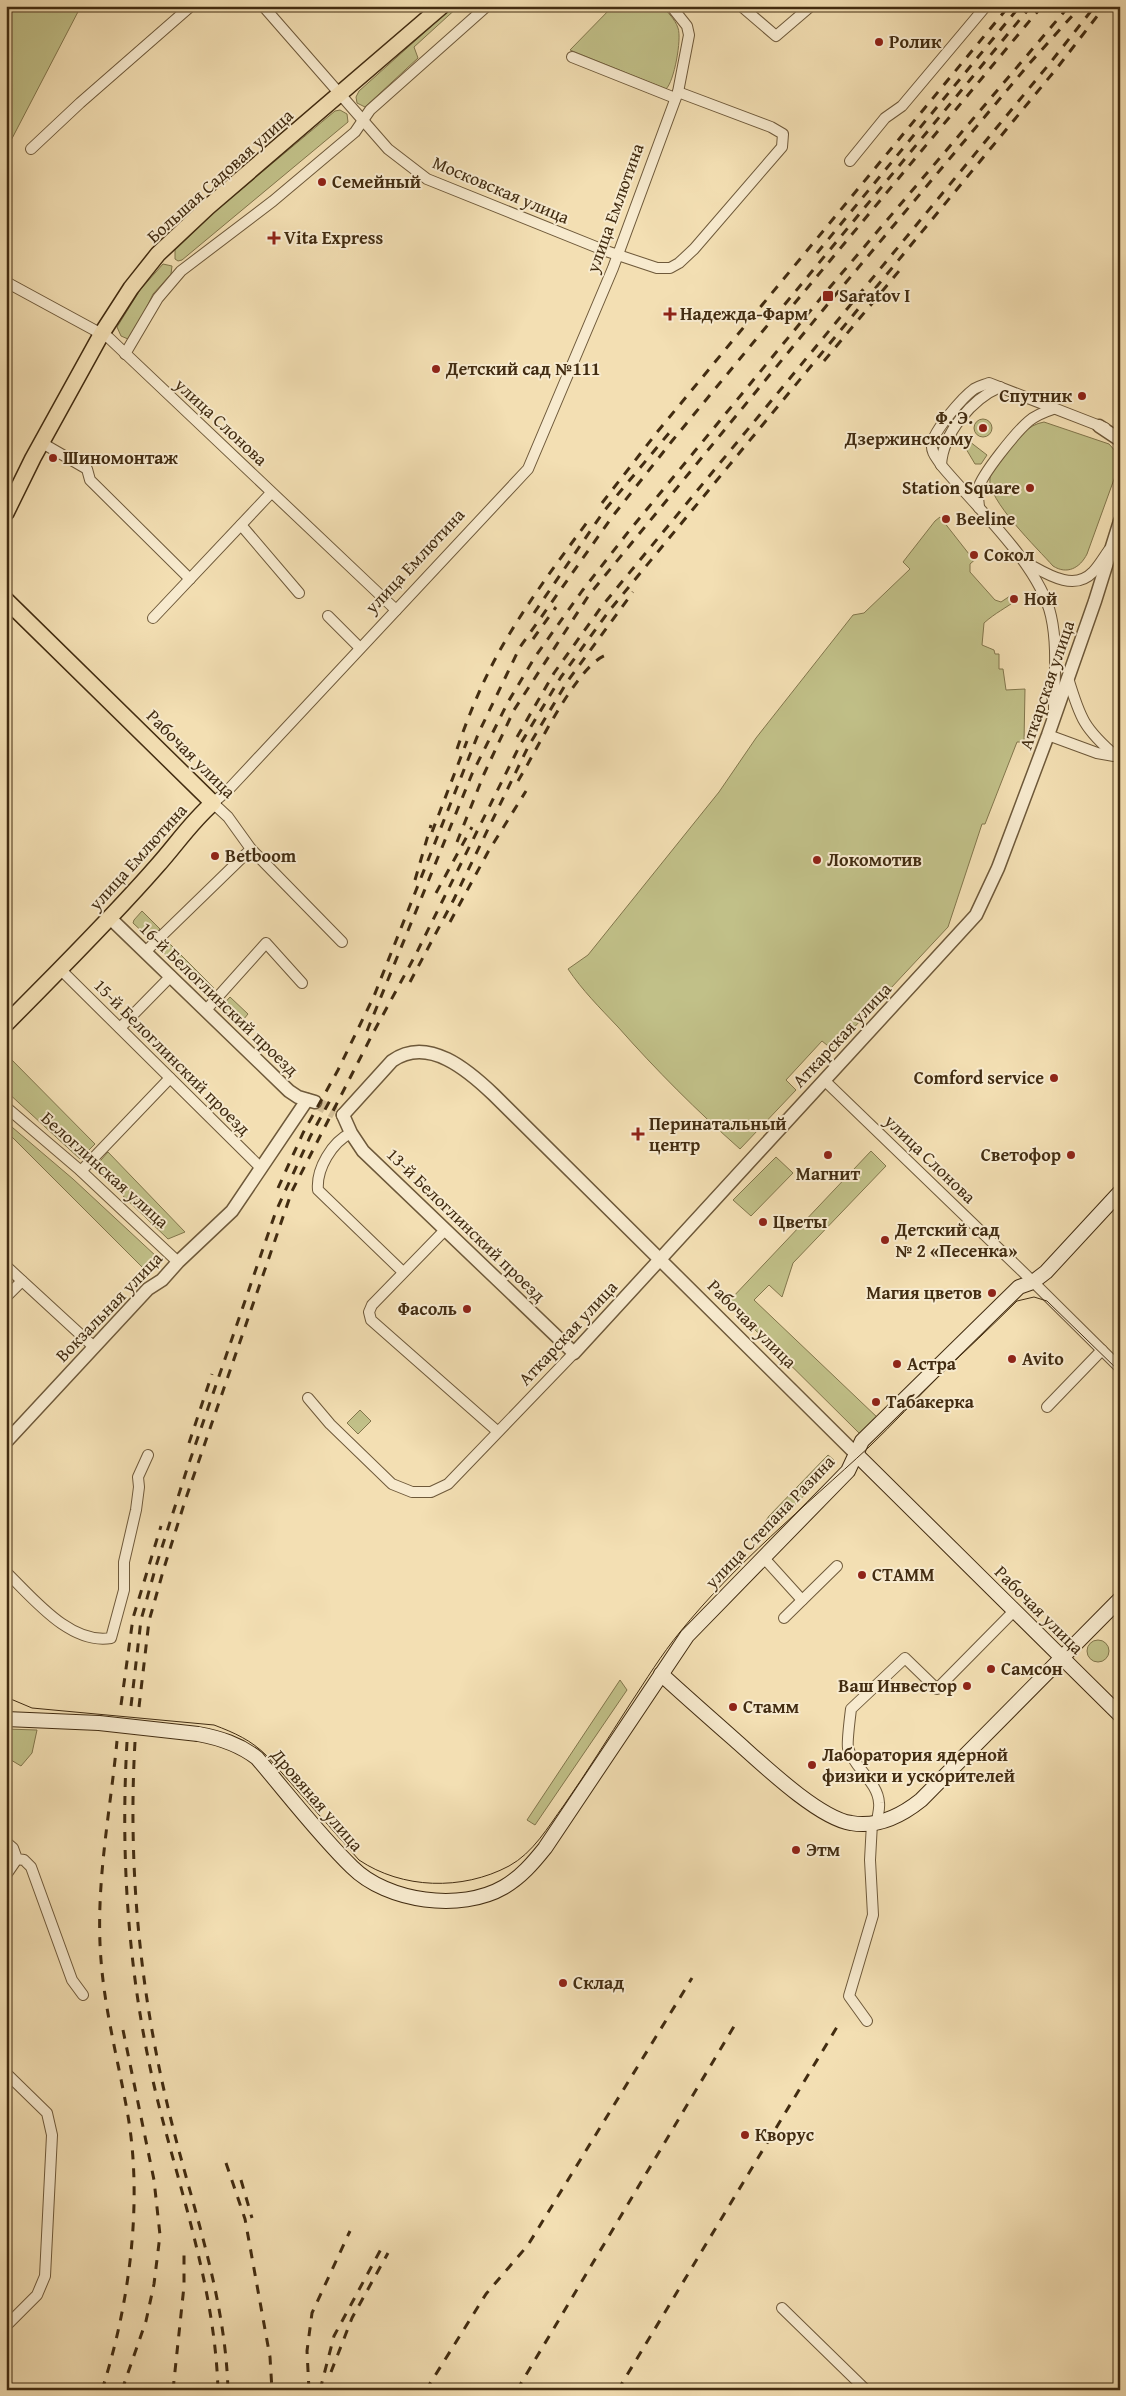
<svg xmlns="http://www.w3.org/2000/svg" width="1126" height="2396" font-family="'Gentium Book Plus',serif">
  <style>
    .green { fill: #c1c088; stroke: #82764c }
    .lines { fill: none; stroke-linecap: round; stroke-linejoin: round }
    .tertiary-tunnel { stroke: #d0bb93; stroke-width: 12; stroke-dasharray: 12 6; stroke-linecap: butt }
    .minor-casing { stroke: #6e593a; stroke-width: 12 }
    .tertiary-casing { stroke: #6e593a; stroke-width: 15 }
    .secondary-casing { stroke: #422c11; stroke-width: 16 }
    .primary-casing { stroke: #422c11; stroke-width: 18 }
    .minor { stroke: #f7eace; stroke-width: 10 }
    .tertiary { stroke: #f7eace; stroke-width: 12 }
    .secondary { stroke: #f7eace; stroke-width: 14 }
    .primary { stroke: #f3dfb3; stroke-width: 15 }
    .tram { stroke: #422c11; stroke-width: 1 }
    .rail { stroke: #422c11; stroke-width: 3; stroke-dasharray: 9 9; stroke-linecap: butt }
    .secondary-bridge-casing { stroke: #422c11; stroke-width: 16; stroke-linecap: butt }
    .secondary-bridge { stroke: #f7eace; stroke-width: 14 }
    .poi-dot { fill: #8f2418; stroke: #f7eace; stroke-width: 2 }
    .labels { text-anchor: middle; stroke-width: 4; stroke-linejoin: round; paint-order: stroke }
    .poi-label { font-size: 18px; font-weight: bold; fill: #422c11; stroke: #f7eace; text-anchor: start }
    .street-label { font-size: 18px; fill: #422c11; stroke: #f7eace }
  </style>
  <rect width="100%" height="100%" fill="#f3dfb3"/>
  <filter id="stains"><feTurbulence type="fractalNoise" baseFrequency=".004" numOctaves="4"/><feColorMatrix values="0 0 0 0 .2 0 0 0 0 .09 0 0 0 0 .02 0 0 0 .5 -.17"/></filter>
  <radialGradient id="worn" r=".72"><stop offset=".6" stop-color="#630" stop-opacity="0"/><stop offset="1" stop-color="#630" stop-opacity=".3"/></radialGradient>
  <g class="green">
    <path d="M6 6H81L6 150Z"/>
    <path d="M454 6H459L414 47 418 58 365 107 357 103 356 97 359 91Z"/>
    <path d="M613 6H662C668 13 675 19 678 28 682 39 674 82 666 89L570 50Z"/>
    <path d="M340 110 347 114 348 122 182 260 178 261 175 259V250L213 213 335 111Z"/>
    <path d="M163 264 172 266 171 274 153 294 133 336 128 339 121 336 117 327 140 290Z"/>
    <circle cx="983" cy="428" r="9"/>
    <path d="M1044 422 1109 444 1117 453V471L1087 554C1080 568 1067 575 1053 566 1038 549 986 499 990 478 992 467 1002 458 1009 450 1020 437 1027 425 1044 422Z"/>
    <path d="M961 435 987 455 981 464H975L959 437Z"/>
    <path d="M940 517 969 554 975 551 979 556 970 564V572L995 600 1001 602 1013 594 1018 599C1006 608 995 613 984 623L982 645 994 650 995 654H999V669H1003L1006 690 1025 689 1024 742H1017L985 824H982L948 927 833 1050 822 1041 786 1080 796 1090 740 1149C697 1111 656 1070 618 1027 600 1008 582 990 568 969L588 955 719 792 756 738 853 615 864 613 910 569 903 562 935 521Z"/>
    <path d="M142 911 160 929 150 939 133 923 134 920Z"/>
    <path d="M167 941 214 988 208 994H204L162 951 161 948Z"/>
    <path d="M230 997 248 1014 239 1025 221 1007Z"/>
    <path d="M6 1054 95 1144 80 1159 6 1091Z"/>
    <path d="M6 1122 73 1179 157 1257 145 1270 6 1131Z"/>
    <path d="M871 1151 886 1166 793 1263 782 1297 769 1285 754 1300 879 1419 860 1434 731 1306V1299Z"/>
    <path d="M108 1152 185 1232 168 1239 94 1168Z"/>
    <path d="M776 1157 793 1173 751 1216 733 1200Z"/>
    <path d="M360 1410 371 1421 358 1434 347 1423Z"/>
    <path d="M828 1455 834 1460V1466L768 1531 763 1525 769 1516Z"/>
    <circle cx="1098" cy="1651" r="11"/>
    <path d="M620 1680 627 1690 535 1825 527 1820Z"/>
    <path d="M6 1729 37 1730 32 1753 21 1766 6 1757Z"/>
  </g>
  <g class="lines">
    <path class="tertiary-tunnel" d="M315 1102 335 1113"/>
    <defs>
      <g id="minor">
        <path d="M263 6 388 149 427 179 606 251 657 268H670L679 263 694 249 782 147 783 134 771 127 678 92"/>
        <path d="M741 6 776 36 811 6"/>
        <path d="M572 57 675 98"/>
        <path d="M31 149 80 103 191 6"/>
        <path d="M850 161 885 118 902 106 986 6"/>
        <path d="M6 282 109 338 396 610"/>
        <path d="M125 354 158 298 181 271 273 201 355 132 370 110 487 6"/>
        <path d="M42 443 87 469 90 480 190 579"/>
        <path d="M941 465C943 433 972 399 1000 387"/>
        <path d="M979 508C979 503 977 495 978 489 982 474 1016 432 1029 421 1036 415 1044 412 1053 409"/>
        <path d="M241 525 299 593"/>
        <path d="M1025 562C1044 572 1073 593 1093 572 1099 566 1104 557 1109 550"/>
        <path d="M328 616 360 648"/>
        <path d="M153 618 271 493"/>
        <path d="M1068 678C1080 718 1084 729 1117 757"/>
        <path d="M1054 711C1054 680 1058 647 1051 616 1040 565 974 505 941 465 937 458 931 453 932 444 934 430 963 397 974 389 979 386 984 385 989 383L1105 428"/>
        <path d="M1048 735 1097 753 1114 756"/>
        <path d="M342 942 251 849 228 817 213 803 229 789 528 469 613 268 678 92 689 35 687 26 671 6"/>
        <path d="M145 952 251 849"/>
        <path d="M60 969 261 1168"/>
        <path d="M206 1010 266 943 302 983"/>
        <path d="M120 1028 171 976"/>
        <path d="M824 1080 1022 1271 1120 1368"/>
        <path d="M6 1107 81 1171 178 1262"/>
        <path d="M351 1133C332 1142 316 1169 318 1190L403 1272"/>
        <path d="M81 1171 170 1078"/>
        <path d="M445 1230 372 1305 369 1312 371 1320 497 1431"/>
        <path d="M6 1266 94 1347"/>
        <path d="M6 1297 22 1281"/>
        <path d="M308 1398 330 1424 392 1484 412 1492H431L448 1484 574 1353"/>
        <path d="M1047 1407 1102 1350"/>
        <path d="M764 1558 802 1600"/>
        <path d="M6 1572C33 1598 70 1645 111 1638L124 1590V1562L136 1510 139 1487 138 1477 148 1455"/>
        <path d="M784 1618 837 1566"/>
        <path d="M877 1823C877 1817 880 1809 879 1803 878 1782 854 1768 848 1748 847 1743 850 1717 851 1709L905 1658 937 1689 1014 1611"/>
        <path d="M6 1842 13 1848 17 1859 24 1860 31 1867 72 1980 83 1995"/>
        <path d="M6 1875 17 1859"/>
        <path d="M867 2021 849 1996 873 1915 870 1860 872 1823"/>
        <path d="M6 2073 47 2113 52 2135 45 2276 37 2295 6 2326"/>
        <path d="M782 2308 866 2390"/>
      </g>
      <g id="tertiary">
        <path d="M1099 426 1120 440"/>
        <path d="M110 918 289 1091 298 1097 315 1102"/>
        <path d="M343 1115 351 1133 363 1151 574 1353 976 915 998 868 1048 735 1095 601 1120 521"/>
        <path d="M343 1115 392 1061C428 1035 469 1071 494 1095L855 1453"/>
        <path d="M6 1442 148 1289 162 1280 178 1262 232 1211 307 1100"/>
      </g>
      <g id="secondary">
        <path d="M855 1453 1120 1715"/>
        <path d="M661 1674C685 1696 710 1718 735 1740 761 1763 818 1818 851 1823 878 1828 901 1816 921 1800L1120 1599"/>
        <path d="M6 1719 99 1723"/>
        <path d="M198 1734C220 1738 239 1744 257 1758 287 1793 319 1835 352 1867 387 1902 461 1912 504 1887 521 1877 533 1863 545 1848L687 1636 848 1471 862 1441 1019 1287 1033 1282 1046 1272 1120 1192"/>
      </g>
      <g id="primary">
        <path d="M6 513 33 458 102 333 131 288 158 254 208 207 442 6"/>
        <path d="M6 600 213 803C191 822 176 845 157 866 109 921 57 972 6 1024"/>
      </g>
    </defs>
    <use href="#minor" class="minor-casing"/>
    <use href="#tertiary" class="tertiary-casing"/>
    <use href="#secondary" class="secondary-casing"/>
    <use href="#primary" class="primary-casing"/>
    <use href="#minor" class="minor"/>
    <use href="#tertiary" class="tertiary"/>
    <use href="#secondary" class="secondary"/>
    <use href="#primary" class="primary"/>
    <path class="tram" d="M6 1697 32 1708 214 1725C235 1733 251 1740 267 1756L359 1860C402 1889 462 1891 509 1866 533 1853 548 1827 564 1805 587 1772 608 1738 630 1704 646 1680 661 1655 680 1632 735 1564 804 1507 869 1447 893 1424 916 1399 940 1375 966 1350 992 1326 1017 1301L1034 1297 1047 1301 1120 1372"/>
    <g class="rail">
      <path d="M817 253 1020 6"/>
      <path d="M794 304 1042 6"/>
      <path d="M824 361 904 265"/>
      <path d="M602 503 658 431 1009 6"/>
      <path d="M534 613 604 511 674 427"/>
      <path d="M533 639 556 607"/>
      <path d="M517 737 554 673 602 606 1050 63 1095 6"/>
      <path d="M457 749C470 711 486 673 507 638 532 596 562 556 591 517"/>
      <path d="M518 781C536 752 576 666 606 655"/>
      <path d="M432 832 467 741"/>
      <path d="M457 842 484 774 514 710 589 595 832 299 1029 64 1081 6"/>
      <path d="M415 880 431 825"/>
      <path d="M436 893 472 827"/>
      <path d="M450 922 488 852 526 791"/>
      <path d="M410 982 454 899 528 747 567 682 633 592"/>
      <path d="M367 1031 472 774 508 702 535 657 582 591 629 531 825 293 1069 6"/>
      <path d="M278 1188 303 1133 338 1070 374 996 479 732 520 647 612 517 672 441 1031 6"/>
      <path d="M189 1443 212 1374"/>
      <path d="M121 1705 133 1618 161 1526"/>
      <path d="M131 1706 141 1620 156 1566 186 1472 276 1211 310 1137 333 1095"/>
      <path d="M139 1707 149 1621 164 1568 185 1501 292 1191 372 1035 416 954 521 743 561 677 609 611 1057 68 1105 6"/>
      <path d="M127 1742C120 1862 129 1985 158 2102 182 2197 215 2291 218 2390"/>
      <path d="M135 1742C128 1861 139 1983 166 2099 188 2196 225 2289 228 2390"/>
      <path d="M226 2163 245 2219 270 2357 272 2390"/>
      <path d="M241 2180 252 2218"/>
      <path d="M331 2372 352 2318 388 2253"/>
      <path d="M102 2390C129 2306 143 2204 128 2116 119 2064 105 2013 101 1960 95 1886 110 1814 117 1741"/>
      <path d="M122 2390 146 2321 154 2284 160 2235 154 2180 123 2030"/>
      <path d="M173 2390 184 2286V2255"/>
      <path d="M309 2390 307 2351 312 2313 350 2231"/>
      <path d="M320 2390 334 2336 381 2249"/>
      <path d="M426 2390 486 2294 528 2245 692 1978"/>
      <path d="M517 2390 736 2023"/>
      <path d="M618 2390 837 2027"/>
    </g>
    <defs>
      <path id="secondary-bridge" d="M99 1723 198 1734"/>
    </defs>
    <use href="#secondary-bridge" class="secondary-bridge-casing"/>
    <use href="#secondary-bridge" class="secondary-bridge"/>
  </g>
  <g class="poi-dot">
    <circle cx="879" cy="42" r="5"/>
    <circle cx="322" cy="182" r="5"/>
    <path d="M271.5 230.5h5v5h5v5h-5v5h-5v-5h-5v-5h5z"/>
    <rect x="822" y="290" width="12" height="12" rx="2.5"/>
    <path d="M667.5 306.5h5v5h5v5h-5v5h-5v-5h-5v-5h5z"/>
    <circle cx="436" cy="369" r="5"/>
    <circle cx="1082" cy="396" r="5"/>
    <circle cx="983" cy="428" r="5"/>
    <circle cx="53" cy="458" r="5"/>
    <circle cx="1030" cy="488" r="5"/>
    <circle cx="946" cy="519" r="5"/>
    <circle cx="974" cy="555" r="5"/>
    <circle cx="1014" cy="599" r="5"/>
    <circle cx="215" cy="856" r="5"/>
    <circle cx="817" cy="860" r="5"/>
    <circle cx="1054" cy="1078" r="5"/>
    <path d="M635.5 1126.5h5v5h5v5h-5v5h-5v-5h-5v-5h5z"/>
    <circle cx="828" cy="1155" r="5"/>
    <circle cx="1071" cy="1155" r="5"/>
    <circle cx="763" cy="1222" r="5"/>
    <circle cx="885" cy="1240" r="5"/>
    <circle cx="992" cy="1293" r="5"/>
    <circle cx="467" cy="1309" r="5"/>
    <circle cx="1012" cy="1359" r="5"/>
    <circle cx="897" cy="1364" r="5"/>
    <circle cx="876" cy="1402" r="5"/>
    <circle cx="862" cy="1575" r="5"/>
    <circle cx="991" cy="1669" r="5"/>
    <circle cx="967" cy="1686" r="5"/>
    <circle cx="733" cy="1707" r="5"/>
    <circle cx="812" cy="1765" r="5"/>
    <circle cx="796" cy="1850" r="5"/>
    <circle cx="563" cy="1983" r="5"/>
    <circle cx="745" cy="2135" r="5"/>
  </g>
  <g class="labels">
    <g class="poi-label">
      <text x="889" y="48">Ролик</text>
      <text x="332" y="188">Семейный</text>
      <text x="284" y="244">Vita Express</text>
      <text x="839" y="302">Saratov I</text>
      <text x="680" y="320">Надежда-Фарм</text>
      <text x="446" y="375">Детский сад №111</text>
      <text x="1072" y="402" text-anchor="end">Спутник</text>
      <text x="973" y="424" text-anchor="end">Ф. Э.<tspan x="973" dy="21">Дзержинскому</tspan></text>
      <text x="63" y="464">Шиномонтаж</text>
      <text x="1020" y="494" text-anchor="end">Station Square</text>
      <text x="956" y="525">Beeline</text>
      <text x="984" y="561">Сокол</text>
      <text x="1024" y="605">Ной</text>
      <text x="225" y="862">Betboom</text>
      <text x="827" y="866">Локомотив</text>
      <text x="1044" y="1084" text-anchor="end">Comford service</text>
      <text x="649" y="1130">Перинатальный<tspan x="649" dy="21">центр</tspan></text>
      <text x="1061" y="1161" text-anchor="end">Светофор</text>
      <text x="828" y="1180" text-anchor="middle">Магнит</text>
      <text x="773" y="1228">Цветы</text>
      <text x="895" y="1236">Детский сад<tspan x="895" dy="21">№ 2 «Песенка»</tspan></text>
      <text x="982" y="1299" text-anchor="end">Магия цветов</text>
      <text x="457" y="1315" text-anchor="end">Фасоль</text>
      <text x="1022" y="1365">Avito</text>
      <text x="907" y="1370">Астра</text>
      <text x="886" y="1408">Табакерка</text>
      <text x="872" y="1581">СТАММ</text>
      <text x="1001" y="1675">Самсон</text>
      <text x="957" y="1692" text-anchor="end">Ваш Инвестор</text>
      <text x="743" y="1713">Стамм</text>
      <text x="822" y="1761">Лаборатория ядерной<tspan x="822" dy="21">физики и ускорителей</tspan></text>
      <text x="806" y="1856">Этм</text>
      <text x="573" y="1989">Склад</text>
      <text x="755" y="2141">Кворус</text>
    </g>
    <g class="street-label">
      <text transform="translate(220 176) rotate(-42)" y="6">Большая Садовая улица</text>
      <text transform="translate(501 190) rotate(23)" y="6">Московская улица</text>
      <text transform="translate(615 208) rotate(-70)" y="6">улица Емлютина</text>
      <text transform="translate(221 422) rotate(43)" y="6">улица Слонова</text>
      <text transform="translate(415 561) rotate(-47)" y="6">улица Емлютина</text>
      <text transform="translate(1047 685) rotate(-71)" y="6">Аткарская улица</text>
      <text transform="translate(191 754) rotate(45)" y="6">Рабочая улица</text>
      <text transform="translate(138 857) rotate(-48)" y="6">улица Емлютина</text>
      <text transform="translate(219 999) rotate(44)" y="6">16-й Белоглинский проезд</text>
      <text transform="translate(842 1035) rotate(-47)" y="6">Аткарская улица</text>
      <text transform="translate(172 1057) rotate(45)" y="6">15-й Белоглинский проезд</text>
      <text transform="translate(930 1159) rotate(44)" y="6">улица Слонова</text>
      <text transform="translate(105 1170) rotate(42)" y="6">Белоглинская улица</text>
      <text transform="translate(466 1225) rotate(44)" y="6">13-й Белоглинский проезд</text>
      <text transform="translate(109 1307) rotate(-46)" y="6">Вокзальная улица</text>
      <text transform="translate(752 1324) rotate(45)" y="6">Рабочая улица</text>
      <text transform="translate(568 1333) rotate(-47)" y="6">Аткарская улица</text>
      <text transform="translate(770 1522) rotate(-46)" y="6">улица Степана Разина</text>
      <text transform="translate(1039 1610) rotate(45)" y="6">Рабочая улица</text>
      <text transform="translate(317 1800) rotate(49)" y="6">Дровяная улица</text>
    </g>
  </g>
  <rect width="1126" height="2396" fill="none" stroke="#f3dfb3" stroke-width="25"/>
  <rect x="8" y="8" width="1111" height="2381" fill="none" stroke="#422c11" stroke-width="2.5"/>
  <rect x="12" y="12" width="1101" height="2371" fill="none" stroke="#422c11"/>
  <rect width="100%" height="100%" filter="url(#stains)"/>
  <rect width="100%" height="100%" fill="url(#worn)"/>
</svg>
